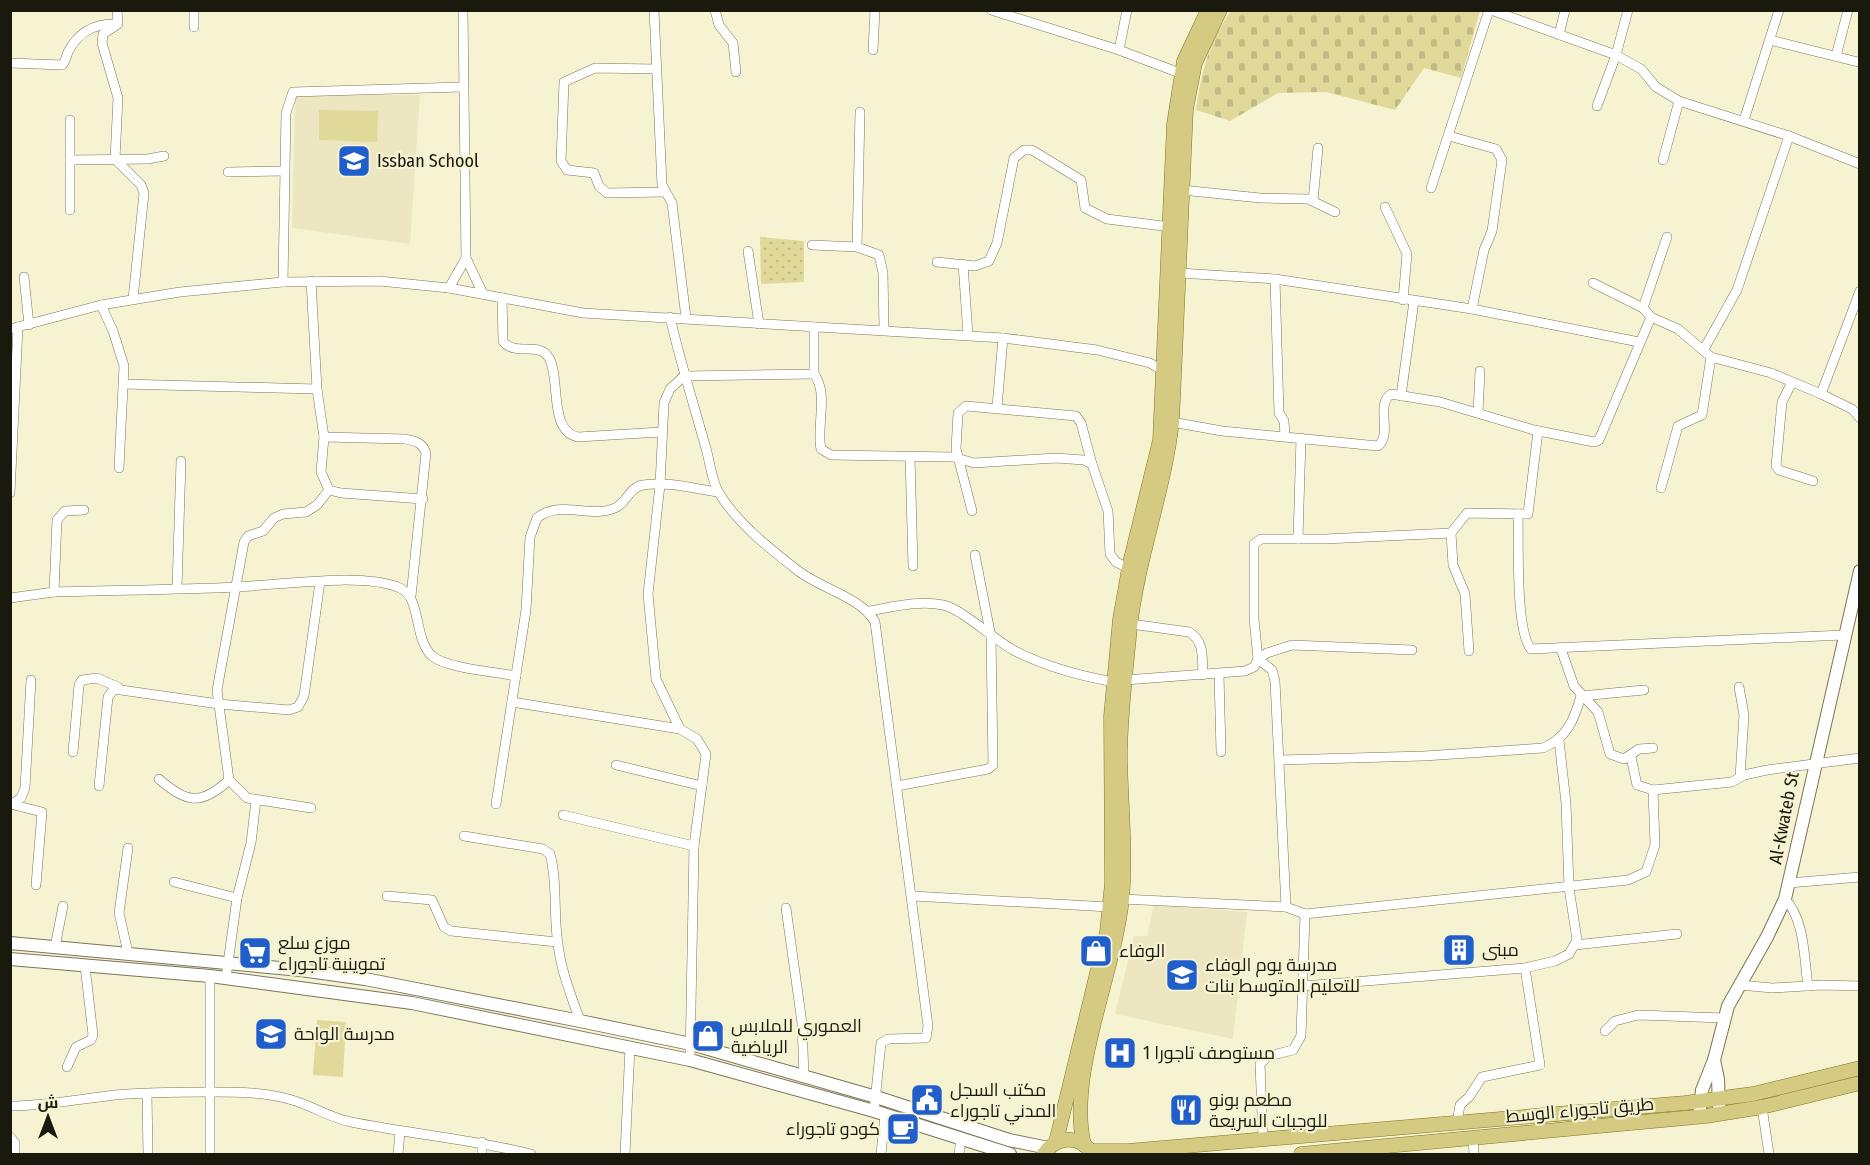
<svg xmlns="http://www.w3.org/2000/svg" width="1870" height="1165" font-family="'Fira Sans Condensed',Cairo,sans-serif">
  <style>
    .built { fill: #ece7c0 }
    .cemetery { fill: url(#cemetery-stones) }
    .park { fill: url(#park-dots) }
    .garden { fill: #e1d99a }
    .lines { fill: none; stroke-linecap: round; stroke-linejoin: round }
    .street-casing { stroke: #797559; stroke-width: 10 }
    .secondary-casing { stroke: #797559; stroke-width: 14 }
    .primary-casing { stroke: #807522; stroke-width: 15 }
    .street { stroke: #fff; stroke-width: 9 }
    .secondary { stroke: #fff; stroke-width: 12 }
    .primary { stroke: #d4ca81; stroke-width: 14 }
    .labels { text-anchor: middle; stroke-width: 4.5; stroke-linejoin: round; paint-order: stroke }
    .poi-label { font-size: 18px; fill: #1a190e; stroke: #f6f3d3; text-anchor: start }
    .street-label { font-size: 18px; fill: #1a190e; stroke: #f6f3d3 }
  </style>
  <defs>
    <pattern id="cemetery-stones" width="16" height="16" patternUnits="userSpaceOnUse" patternTransform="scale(1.5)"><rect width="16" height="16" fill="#e1d99a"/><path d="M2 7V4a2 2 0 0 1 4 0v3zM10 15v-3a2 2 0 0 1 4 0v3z" fill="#c0ba84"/></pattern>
    <pattern id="park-dots" width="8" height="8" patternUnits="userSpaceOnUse" patternTransform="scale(1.5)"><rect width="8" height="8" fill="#e1d99a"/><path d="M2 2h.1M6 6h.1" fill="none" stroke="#c0ba84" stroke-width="1.8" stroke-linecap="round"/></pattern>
  </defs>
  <rect width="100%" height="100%" fill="#f6f3d3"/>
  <g class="built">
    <path d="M295 95H420L410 244 292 228Z"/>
    <path d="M1154 905 1247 912 1233 1039 1115 1014 1134 936H1147Z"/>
  </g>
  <path class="cemetery" d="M1231 11V10L1480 11 1461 78 1424 68 1395 110 1326 92 1278 93 1230 121 1196 110C1201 74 1209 41 1231 11Z"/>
  <path class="park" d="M760 237 804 241V282L761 284Z"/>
  <g class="garden">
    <path d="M319 110 378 111 377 142 319 140Z"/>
    <path d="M317 1020 346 1022 343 1077 313 1075Z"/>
  </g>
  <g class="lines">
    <defs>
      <g id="street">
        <path d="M117 10 118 24 103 34 102 43 118 98 115 159 141 185 144 193 133 299"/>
        <path d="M463 10 466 258 483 294"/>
        <path d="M654 10 662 185 672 203 686 318"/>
        <path d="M715 10 719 25 733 43 736 72"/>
        <path d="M991 10 1119 50 1185 75"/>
        <path d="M1491 10 1616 55 1641 69 1656 87 1679 101 1789 136 1860 164"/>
        <path d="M194 27V10"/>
        <path d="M1559 35 1565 10"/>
        <path d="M1770 40 1858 62"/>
        <path d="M873 50 875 10"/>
        <path d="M1119 50 1127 10"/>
        <path d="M1836 56 1848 10"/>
        <path d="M10 63 62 65C66 61 66 57 68 52 79 31 95 23 117 24"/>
        <path d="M656 69 595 68 564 82 561 161 567 170 594 173 599 186 607 193 665 192"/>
        <path d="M1597 106 1616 55 1628 10"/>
        <path d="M70 120V210"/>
        <path d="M1744 120 1779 10"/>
        <path d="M1449 136 1496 149 1502 160 1492 231 1484 250 1472 309"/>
        <path d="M70 160 148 159 164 156"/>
        <path d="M1663 160 1679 101"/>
        <path d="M228 172 284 171"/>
        <path d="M1431 188 1489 10"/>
        <path d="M1182 190 1260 198 1308 199 1335 212"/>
        <path d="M1313 201 1318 148"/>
        <path d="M1385 207 1407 254 1403 300"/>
        <path d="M1667 237 1643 308 1651 317 1678 329 1711 357 1771 373 1821 394 1852 409 1860 418"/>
        <path d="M812 245 857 247 879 255 883 273 884 330"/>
        <path d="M857 247 860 112"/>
        <path d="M748 251 759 324"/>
        <path d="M937 262 975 266 989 261 997 243 1014 158 1024 150H1032L1081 180 1085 208 1107 219 1171 227"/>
        <path d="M963 264 968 335"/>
        <path d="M1179 273 1275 279 1472 309 1639 342"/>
        <path d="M24 277 29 325"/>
        <path d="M1275 279 1279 413 1284 421 1285 436"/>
        <path d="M311 281 317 389 324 437 321 472 329 490 341 493 423 499"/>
        <path d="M283 282 286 113 293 92 462 87"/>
        <path d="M1593 283 1643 308"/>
        <path d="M449 288 466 258"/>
        <path d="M502 298 503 341C514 357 540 341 549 358 561 379 548 431 578 437L661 432"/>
        <path d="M101 305 113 331 124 366 119 468"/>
        <path d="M670 317C680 361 693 402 705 445 710 460 711 480 719 493 737 523 770 549 797 570 821 589 861 597 875 622L928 1026 926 1038 888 1039 881 1043 874 1111"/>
        <path d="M10 329 101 305 180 292 283 282 379 281 449 288 583 313 1003 338 1097 350 1150 363 1165 372"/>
        <path d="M1704 349 1737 290 1789 136"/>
        <path d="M814 374C829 393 816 427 821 449L831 455 953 457 974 463 1056 458 1084 460 1092 464 1108 511 1110 554 1116 562 1134 571"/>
        <path d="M1792 382 1782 402 1776 466 1779 470 1813 481"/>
        <path d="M123 384 317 389"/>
        <path d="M1821 394 1860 291"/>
        <path d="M1401 396 1414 301"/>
        <path d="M997 407 1003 338"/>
        <path d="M1478 413 1480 371"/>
        <path d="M1172 422 1222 431 1378 446C1393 434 1375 405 1391 394L1440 402 1534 430 1594 442 1599 440 1651 317"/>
        <path d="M324 437 405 439C415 441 422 442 426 453L411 596"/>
        <path d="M910 456 913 566"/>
        <path d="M1661 488 1678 426 1702 415 1711 357"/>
        <path d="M10 493 18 327"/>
        <path d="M972 511 956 449 958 413 966 406 1076 416 1081 423 1092 464"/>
        <path d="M1518 514C1519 542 1515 630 1531 649L1843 635"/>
        <path d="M1298 539 1301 438"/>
        <path d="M177 588 181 461"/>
        <path d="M54 592 57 520 65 511 84 510"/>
        <path d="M10 598 54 592C115 590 176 590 236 587 279 585 363 572 400 588 422 598 413 638 432 656 446 668 496 672 516 676"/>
        <path d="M869 611C893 607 919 600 943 605 962 609 992 638 1013 650 1044 666 1080 676 1114 682"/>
        <path d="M1131 624 1189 632C1205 641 1202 659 1203 675"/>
        <path d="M1561 649 1574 686 1598 712 1610 754 1624 759 1639 749 1653 748"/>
        <path d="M1469 651 1465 594 1453 565 1451 533 1467 513 1528 514 1538 431"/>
        <path d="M1219 674 1221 752"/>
        <path d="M1125 680 1245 671 1254 667 1258 659 1267 653 1292 645 1412 650"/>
        <path d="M1739 687 1744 715 1740 777"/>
        <path d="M1581 696 1644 690"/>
        <path d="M512 702 680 729 697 739 706 754 694 846"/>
        <path d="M680 729 656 679 648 594 660 485 664 403 670 389 684 376 814 374V327"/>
        <path d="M73 752 79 685 82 680 97 678 118 687"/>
        <path d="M1631 757 1637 785 1653 790 1732 782 1744 775 1767 770 1860 758"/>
        <path d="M1280 760 1424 756 1543 748C1567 738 1574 720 1581 696"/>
        <path d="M616 765 702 786"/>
        <path d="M159 779C186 803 201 806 229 780"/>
        <path d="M99 786 108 697 114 689 219 704 289 710 298 707 304 696 320 582"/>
        <path d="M897 786 988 769 993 765 991 637 975 555"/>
        <path d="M496 804 526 610 530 537 537 518C560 499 590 519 615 508 628 502 628 488 643 485 667 481 695 489 718 492"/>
        <path d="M10 805 21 798 25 788 31 680"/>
        <path d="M14 805 42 812 36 885"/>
        <path d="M311 808 247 798 229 780 217 690 244 542 248 536 263 531 274 518 283 514 306 512 317 505 329 490"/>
        <path d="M563 815 694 846 690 1060"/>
        <path d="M464 836 543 849 550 854C558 884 553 914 558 944 561 971 571 995 580 1021"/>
        <path d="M174 882 237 898"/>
        <path d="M1789 883 1860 877"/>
        <path d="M387 896 432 900 444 927 451 931 557 942"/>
        <path d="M913 896 1109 907"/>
        <path d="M1122 899 1286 907 1305 914 1628 880 1646 872 1655 845 1653 790"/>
        <path d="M1785 899C1805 920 1804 958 1808 986"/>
        <path d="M1286 907 1275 681 1272 670 1258 659 1254 619V544L1261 539H1325L1451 533"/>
        <path d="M786 908 802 1023 804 1077"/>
        <path d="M1575 945 1677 934"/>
        <path d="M55 947 63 906"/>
        <path d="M128 953 119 913 128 848"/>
        <path d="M210 976V1154"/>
        <path d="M226 978 237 898 251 843 256 800"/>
        <path d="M1740 985 1772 988 1822 985 1860 986"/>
        <path d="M1304 986 1525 968 1555 961 1569 954 1577 940 1569 888 1566 803 1559 740"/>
        <path d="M1605 1031 1615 1021 1638 1015 1724 1018"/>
        <path d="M67 1067 76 1047 91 1040 93 1035 85 966"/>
        <path d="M147 1094 148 1154"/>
        <path d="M10 1106C46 1106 80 1099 115 1095 146 1092 179 1092 210 1092 237 1092 267 1092 292 1100 313 1106 330 1118 351 1122 411 1134 471 1139 531 1154"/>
        <path d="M1762 1107 1769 1154"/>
        <path d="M1457 1123 1460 1105 1469 1097 1482 1077 1540 1065 1525 968"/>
        <path d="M10 1137 15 1143V1154"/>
        <path d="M1263 1138 1260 1064 1268 1056 1293 1050 1301 1036 1305 914"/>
        <path d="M1473 1138 1474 1154"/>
        <path d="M482 1142V1154"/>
        <path d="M398 1154 400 1132"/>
        <path d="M625 1154 630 1047"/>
        <path d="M881 1154 885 1115"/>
        <path d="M959 1154 961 1138"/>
      </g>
      <g id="secondary">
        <path d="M10 943 301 970 365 979 580 1021 691 1044 876 1097 1009 1140 1048 1148"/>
        <path d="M10 959 210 976 412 1003 690 1060 874 1111 1010 1154"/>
        <path d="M1714 1060 1718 1079 1719 1106"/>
        <path d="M1699 1117 1702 1090 1714 1060 1728 1006 1767 937 1785 899 1860 571"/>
      </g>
      <g id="primary">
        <path d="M1056 1142 1107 932 1112 883 1111 716 1120 619 1130 563 1160 440 1174 124 1184 61 1208 10"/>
        <path d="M1084 1145C1067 1074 1114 975 1122 899 1126 853 1121 805 1120 758 1120 715 1126 670 1130 627 1138 557 1164 491 1172 422L1186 109 1195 63 1220 10"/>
        <path d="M1090 1151H1128L1685 1103 1753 1094 1860 1068"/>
        <path d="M1044 1154C1054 1139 1074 1134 1088 1148"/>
        <path d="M1301 1154 1706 1116 1762 1107 1860 1083"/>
      </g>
    </defs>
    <use href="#street" class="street-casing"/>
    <use href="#secondary" class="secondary-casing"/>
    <use href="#primary" class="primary-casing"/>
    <use href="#street" class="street"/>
    <use href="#secondary" class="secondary"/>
    <use href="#primary" class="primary"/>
  </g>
  <defs>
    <symbol id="school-square" viewBox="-11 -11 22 22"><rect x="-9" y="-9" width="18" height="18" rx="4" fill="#205fcb" stroke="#f6f3d3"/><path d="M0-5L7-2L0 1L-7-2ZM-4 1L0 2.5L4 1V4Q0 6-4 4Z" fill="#fff"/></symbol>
    <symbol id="building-square" viewBox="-11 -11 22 22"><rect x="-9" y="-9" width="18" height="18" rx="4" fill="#205fcb" stroke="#f6f3d3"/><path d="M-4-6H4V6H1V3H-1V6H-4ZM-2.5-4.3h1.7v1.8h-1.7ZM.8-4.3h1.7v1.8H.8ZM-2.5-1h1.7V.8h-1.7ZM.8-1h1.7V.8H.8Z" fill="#fff"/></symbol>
    <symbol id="shop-square" viewBox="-11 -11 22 22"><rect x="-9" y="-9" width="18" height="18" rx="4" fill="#205fcb" stroke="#f6f3d3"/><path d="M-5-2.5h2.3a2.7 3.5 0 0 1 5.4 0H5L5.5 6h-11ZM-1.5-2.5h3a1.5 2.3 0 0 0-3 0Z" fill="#fff"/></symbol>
    <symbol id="supermarket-square" viewBox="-11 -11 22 22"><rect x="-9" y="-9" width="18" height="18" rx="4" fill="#205fcb" stroke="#f6f3d3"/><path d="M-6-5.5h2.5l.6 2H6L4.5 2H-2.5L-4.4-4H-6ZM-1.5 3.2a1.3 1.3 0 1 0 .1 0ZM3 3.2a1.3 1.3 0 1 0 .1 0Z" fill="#fff"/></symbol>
    <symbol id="hospital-square" viewBox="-11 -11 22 22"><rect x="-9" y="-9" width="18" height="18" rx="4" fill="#205fcb" stroke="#f6f3d3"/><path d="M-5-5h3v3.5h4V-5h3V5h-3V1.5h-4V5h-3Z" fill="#fff"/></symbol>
    <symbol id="civic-square" viewBox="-11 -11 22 22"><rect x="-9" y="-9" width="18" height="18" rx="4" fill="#205fcb" stroke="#f6f3d3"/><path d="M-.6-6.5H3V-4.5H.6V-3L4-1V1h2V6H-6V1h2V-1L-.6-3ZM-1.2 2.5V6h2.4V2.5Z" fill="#fff"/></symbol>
    <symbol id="restaurant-square" viewBox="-11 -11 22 22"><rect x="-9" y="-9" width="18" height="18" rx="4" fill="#205fcb" stroke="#f6f3d3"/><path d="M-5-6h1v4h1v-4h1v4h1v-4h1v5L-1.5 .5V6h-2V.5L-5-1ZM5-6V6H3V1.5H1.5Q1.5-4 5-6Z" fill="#fff"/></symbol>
    <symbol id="cafe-square" viewBox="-11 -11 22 22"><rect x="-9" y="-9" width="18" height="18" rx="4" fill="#205fcb" stroke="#f6f3d3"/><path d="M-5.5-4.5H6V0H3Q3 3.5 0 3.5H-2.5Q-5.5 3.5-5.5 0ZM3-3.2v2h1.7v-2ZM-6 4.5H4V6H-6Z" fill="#fff"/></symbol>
  </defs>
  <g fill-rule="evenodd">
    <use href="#school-square" x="335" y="142" width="38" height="38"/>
    <use href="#building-square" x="1440" y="931" width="38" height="38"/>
    <use href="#shop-square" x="1077" y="932" width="38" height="38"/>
    <use href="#supermarket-square" x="236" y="934" width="38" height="38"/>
    <use href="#school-square" x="1163" y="956" width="38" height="38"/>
    <use href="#school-square" x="252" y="1015" width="38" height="38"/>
    <use href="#shop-square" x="689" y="1017" width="38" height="38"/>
    <use href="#hospital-square" x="1101" y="1034" width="38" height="38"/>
    <use href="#civic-square" x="908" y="1081" width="38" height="38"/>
    <use href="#restaurant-square" x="1167" y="1091" width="38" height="38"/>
    <use href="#cafe-square" x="884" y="1110" width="38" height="38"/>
  </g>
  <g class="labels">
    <g class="poi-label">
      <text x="377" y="167">Issban School</text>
      <text x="278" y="949">موزع سلع<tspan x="278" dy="21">تموينية تاجوراء</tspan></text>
      <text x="1482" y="956">مبنى</text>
      <text x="1119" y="957">الوفاء</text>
      <text x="1205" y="971">مدرسة يوم الوفاء<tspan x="1205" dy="21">للتعليم المتوسط بنات</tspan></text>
      <text x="731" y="1032">العموري للملابس<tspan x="731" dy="21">الرياضية</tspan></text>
      <text x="294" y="1040">مدرسة الواحة</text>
      <text x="1143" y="1059">مستوصف تاجورا 1</text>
      <text x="950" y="1096">مكتب السجل<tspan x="950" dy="21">المدني تاجوراء</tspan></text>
      <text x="1209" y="1106">مطعم بونو<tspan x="1209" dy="21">للوجبات السريعة</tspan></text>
      <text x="880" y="1135" text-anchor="end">كودو تاجوراء</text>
    </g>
    <g class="street-label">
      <text transform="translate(1784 818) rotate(-79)" y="6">Al-Kwateb St</text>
      <text transform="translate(1580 1110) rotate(-5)" y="6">طريق تاجوراء الوسط</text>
    </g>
  </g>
  <rect width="1870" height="1165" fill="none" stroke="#1a190e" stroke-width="24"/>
  <g transform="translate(48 1117)" stroke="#f6f3d3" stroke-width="4.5" paint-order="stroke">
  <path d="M0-4.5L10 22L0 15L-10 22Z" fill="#1a190e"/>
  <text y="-9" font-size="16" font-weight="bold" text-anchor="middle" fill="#1a190e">ش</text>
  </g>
</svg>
